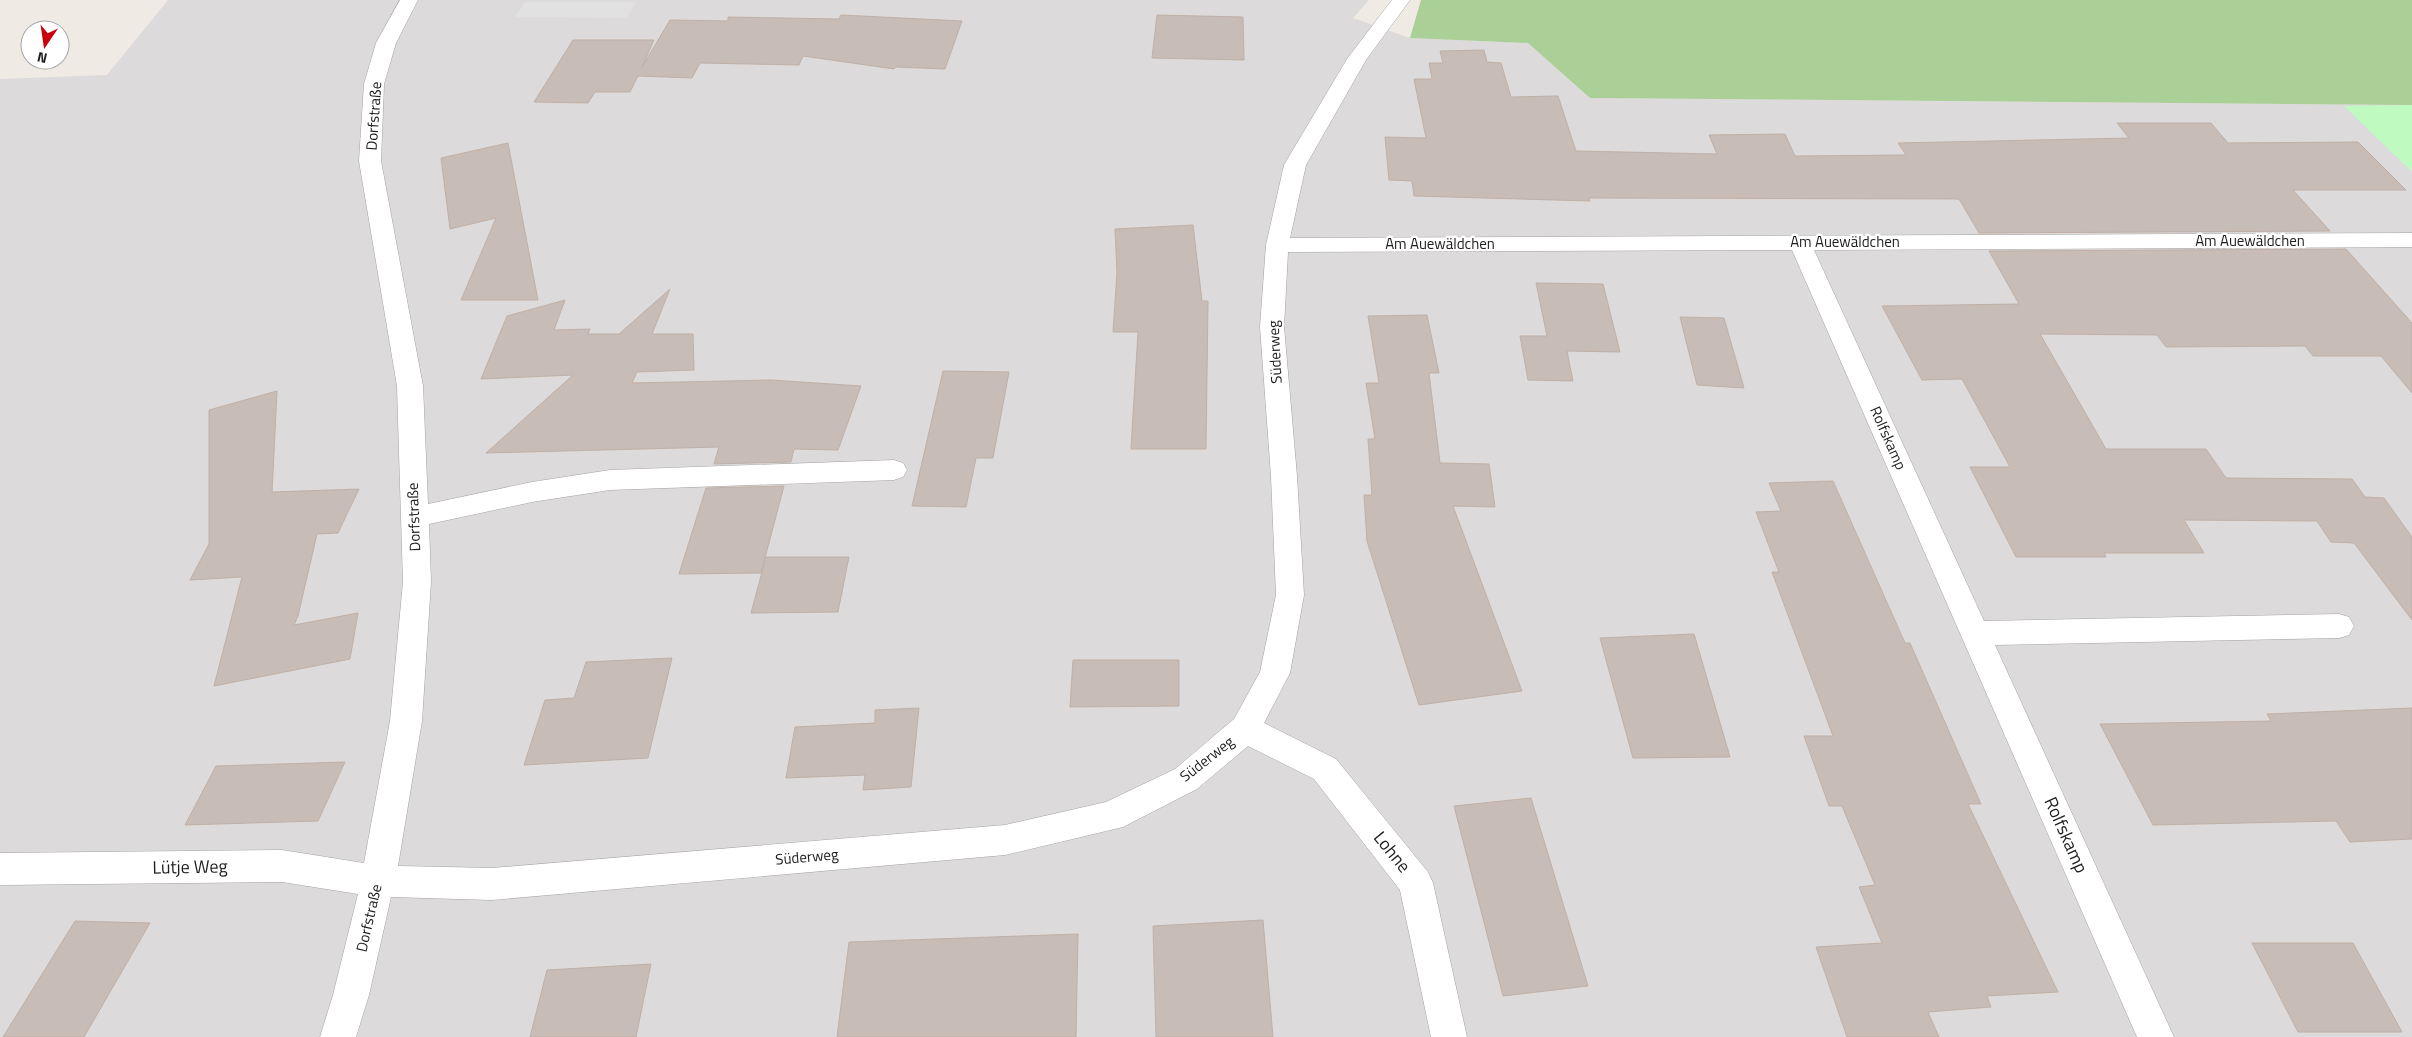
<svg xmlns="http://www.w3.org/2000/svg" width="2412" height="1037" font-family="'Titillium Web',sans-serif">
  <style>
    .residential { fill: #dcdada }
    .forest { fill: #aacf97 }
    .park { fill: #bffac0 }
    .parking { fill: #e1e1e1 }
    .building { fill: #c7bcb6; stroke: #c1b0a5 }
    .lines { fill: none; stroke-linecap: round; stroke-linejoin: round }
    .minor-casing { stroke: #a4a4a4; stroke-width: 1 }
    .minor { fill: #fff; fill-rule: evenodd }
    .labels { text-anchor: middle; stroke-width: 4.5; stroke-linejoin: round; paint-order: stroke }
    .street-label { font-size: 15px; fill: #1d1d1d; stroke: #fff }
    .near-street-label { font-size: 18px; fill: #1d1d1d; stroke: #fff }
  </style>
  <rect width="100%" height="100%" fill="#efeae3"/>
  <path class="residential" d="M168 0H1369L1353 18 1410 38 1528 43 1590 98 2412 105V1037H0V79L107 75Z"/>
  <path class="forest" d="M1421 0H2412V105L1590 98 1528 43 1410 38Z"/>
  <path class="park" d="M2412 105V172L2344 106Z"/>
  <path class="parking" d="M525 2H636L627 18 515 17Z"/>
  <g class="building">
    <path d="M841 15 962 21 945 69 896 67 894 69 803 56 799 65 700 63 692 78 638 76 630 92H595L588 103 534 102 573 40H654L642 67 670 20 728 21V17L839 19Z"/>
    <path d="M1157 15 1243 17 1244 60 1152 58Z"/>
    <path d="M1484 50 1487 62 1501 63 1511 97 1558 96 1576 151 1717 154 1709 135 1785 134 1795 156 1906 155 1898 143 2129 138 2117 123H2211L2228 143 2358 142 2406 190H2293L2330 231 1979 233 1959 199 1589 198 1590 201 1414 196 1412 181 1389 180 1385 137 1426 138 1414 79H1432L1429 63H1443L1440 51Z"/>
    <path d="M508 143 538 300H461L496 218 450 229 441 158Z"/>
    <path d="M1193 225 1202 301H1208L1206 449H1131L1138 332H1113L1117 273 1115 229Z"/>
    <path d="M2346 249 2412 323V393L2381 356H2313L2305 346 2166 347 2157 335 2040 334 2106 449H2206L2226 478 2352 479 2365 497 2384 498 2412 537V620L2354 543 2331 542 2317 521 2184 520 2204 553H2104L2106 557H2016L1970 467H2010L1962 379 1922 380 1882 306 2019 304 1989 251Z"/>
    <path d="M1536 283 1603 284 1620 352 1567 351 1573 381 1528 380 1520 336H1547Z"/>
    <path d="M670 289 652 334H693L694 370 637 372 632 383 771 380 861 386 838 450 794 449 791 462 714 464 719 447 486 453 573 375 481 379 507 316 565 300 554 330 590 329 588 334H619Z"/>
    <path d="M1427 315 1439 373H1429L1440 463 1489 464 1495 507 1453 506 1522 691 1419 705 1367 541 1364 495H1372L1368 439H1375L1366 383H1379L1368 316Z"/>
    <path d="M1680 317 1724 318 1744 388 1697 385Z"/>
    <path d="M943 371 1009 372 993 458H976L966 507 912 506Z"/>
    <path d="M277 391 272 492 359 489 338 533 317 534 298 616 294 625 358 613 350 659 214 686 242 577 190 580 209 544V410Z"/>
    <path d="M1833 481 1905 643H1910L1981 804H1968L2058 992 1987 996 1991 1007 1928 1012 1939 1037H1847L1816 947 1882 943 1859 887 1875 885 1842 806H1829L1804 736H1833L1772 572H1779L1756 512 1781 511 1769 483Z"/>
    <path d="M784 486 761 573 679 574 706 488Z"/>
    <path d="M766 557H849L838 612 751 613Z"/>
    <path d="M1694 634 1730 757 1633 758 1600 638Z"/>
    <path d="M672 658 648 758 524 765 545 700 574 698 586 662Z"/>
    <path d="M1073 660H1179V706L1070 707Z"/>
    <path d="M919 708 911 787 863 790 865 775 786 778 795 727 875 723V710Z"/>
    <path d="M2412 708V839L2350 842 2336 821 2153 825 2100 724 2271 721 2267 714Z"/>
    <path d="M345 762 318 821 185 825 216 766Z"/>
    <path d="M1531 798 1588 986 1503 996 1454 806Z"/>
    <path d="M1263 920 1273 1037H1156L1153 926Z"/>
    <path d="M75 921 150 923 84 1037H3Z"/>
    <path d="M1078 934 1076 1037H837L849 942Z"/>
    <path d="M2252 943H2353L2402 1032H2298Z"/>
    <path d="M651 964 636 1037H530L547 970Z"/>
  </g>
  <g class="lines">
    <defs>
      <path id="minor" d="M400 0H418L396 43 384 84 381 161 423 386 428 504 532 482 610 470 894 460 903 463 907 470 903 477 894 480 610 490 532 502 429 524 431 582 422 721 398 866 492 868 1005 825 1106 802 1175 769 1234 719 1260 672 1276 595 1271 476 1260 327 1266 245 1284 165 1347 59 1392 0H1410L1366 60 1306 165 1290 238 2412 233V247L1814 250 1984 621 2339 614 2349 617 2354 626 2349 635 2339 638 1995 645 2174 1037H2137L1792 250 1288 252 1284 327 1297 476 1304 595 1290 673 1264 723 1336 759 1428 872 1433 883 1467 1037H1431L1400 890 1314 779 1248 746 1197 789 1123 827 1005 855 492 900 391 897 369 995 356 1037H320L333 995 358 894 282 882 0 885V853L282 850 364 863 390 721 403 582 397 386 359 161 364 84 376 43Z"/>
    </defs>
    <use href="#minor" class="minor-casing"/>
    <use href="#minor" class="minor"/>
  </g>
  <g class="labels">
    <g class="street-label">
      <text transform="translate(374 116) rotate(-86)" y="5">Dorfstraße</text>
      <text x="2250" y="246">Am Auewäldchen</text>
      <text x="1845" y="247">Am Auewäldchen</text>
      <text x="1440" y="249">Am Auewäldchen</text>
      <text transform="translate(1275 352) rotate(-93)" y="5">Süderweg</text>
      <text transform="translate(1888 438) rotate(66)" y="5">Rolfskamp</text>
      <text transform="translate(414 517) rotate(-92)" y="5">Dorfstraße</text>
      <text transform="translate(1207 759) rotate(-38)" y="5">Süderweg</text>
      <text transform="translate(807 857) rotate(-5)" y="5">Süderweg</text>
      <text transform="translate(369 918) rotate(-77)" y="5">Dorfstraße</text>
    </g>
    <g class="near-street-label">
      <text transform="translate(2066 835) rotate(66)" y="6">Rolfskamp</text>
      <text transform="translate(1392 852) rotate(51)" y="6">Lohne</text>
      <text transform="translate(190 867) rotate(-1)" y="6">Lütje Weg</text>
    </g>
  </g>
  <g transform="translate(45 45) rotate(193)"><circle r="24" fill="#ffffff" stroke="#a5a5a5"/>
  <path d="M0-4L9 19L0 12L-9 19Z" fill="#cb000b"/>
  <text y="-8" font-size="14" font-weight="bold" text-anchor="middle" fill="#1d1d1d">N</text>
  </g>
</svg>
